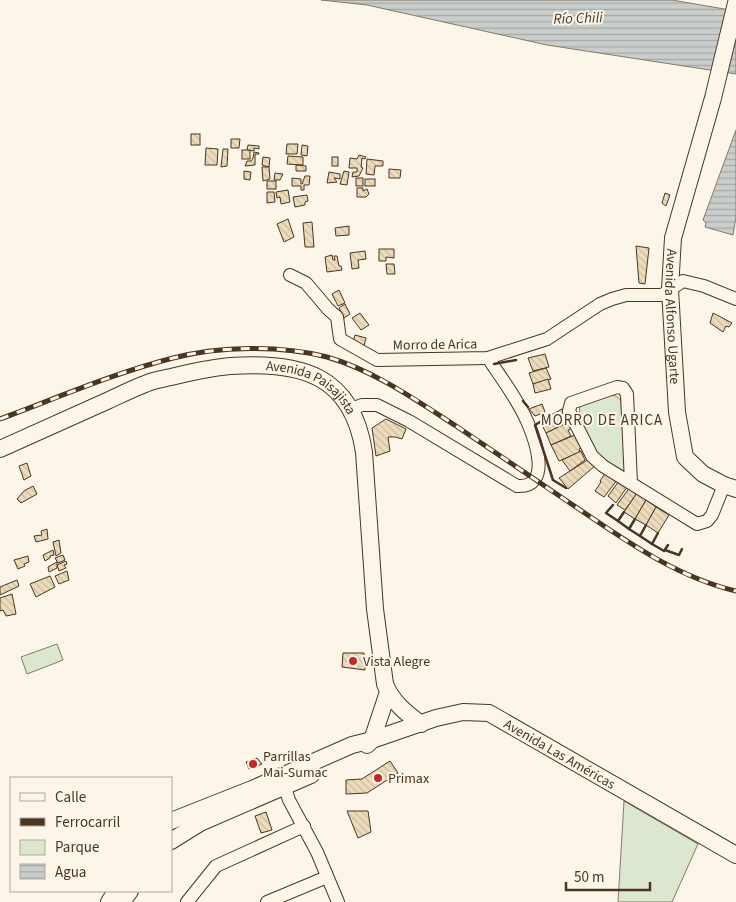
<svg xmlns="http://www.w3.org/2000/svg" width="736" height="902" font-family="'Source Sans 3',sans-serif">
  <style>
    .green { fill: #dce7d0; stroke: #887966 }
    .water { fill: url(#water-rules); stroke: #887966 }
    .building { fill: url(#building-back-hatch); stroke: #4a3520 }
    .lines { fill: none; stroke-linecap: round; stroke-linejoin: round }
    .minor-casing { stroke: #4a3520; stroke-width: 14 }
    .major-casing { stroke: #4a3520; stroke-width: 18 }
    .minor { stroke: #fbf6e9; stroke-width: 12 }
    .major { stroke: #fbf6e9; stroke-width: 16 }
    .rail-casing { stroke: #4a3520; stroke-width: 5 }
    .rail { stroke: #fbf6e9; stroke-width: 3; stroke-dasharray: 9; stroke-linecap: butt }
    .wall { stroke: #4a3520; stroke-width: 2.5 }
    .poi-dot { fill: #c62828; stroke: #fbf6e9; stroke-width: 2 }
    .labels { text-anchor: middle; stroke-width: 4; stroke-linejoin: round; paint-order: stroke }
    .street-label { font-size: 14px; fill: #4a3520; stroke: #fbf6e9 }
    .poi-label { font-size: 14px; fill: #4a3520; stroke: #fbf6e9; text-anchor: start }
    .water-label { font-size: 15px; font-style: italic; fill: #4a3520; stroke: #fbf6e9 }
    .neighbourhood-label { font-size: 15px; letter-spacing: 1px; fill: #4a3520; stroke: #fbf6e9 }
  </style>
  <defs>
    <pattern id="water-rules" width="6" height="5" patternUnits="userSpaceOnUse" patternTransform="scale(1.25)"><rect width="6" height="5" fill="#c9cecd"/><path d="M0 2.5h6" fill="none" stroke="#a5a8a6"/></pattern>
    <pattern id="building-back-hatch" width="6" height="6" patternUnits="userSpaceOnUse" patternTransform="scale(1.25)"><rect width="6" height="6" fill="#ecdcbc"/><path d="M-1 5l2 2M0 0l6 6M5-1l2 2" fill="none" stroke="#ccbda1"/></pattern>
  </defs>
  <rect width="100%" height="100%" fill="#fbf6e9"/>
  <g class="green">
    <path d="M609 395 616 396 621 400 626 471 620 472 597 456 579 418 580 405Z"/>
    <path d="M57 644 63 660 27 674 21 657Z"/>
    <path d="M624 801 698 844 672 902H618Z"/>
  </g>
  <g class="water">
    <path d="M321 0H672L736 11V74L547 45 367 5Z"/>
    <path d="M736 130V217L733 235 705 227 706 223 703 220Z"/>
  </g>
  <g class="building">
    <rect x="191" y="134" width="9" height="11"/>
    <path d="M231 139H240L239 148H231Z"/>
    <path d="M287 144H298L297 154H286Z"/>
    <path d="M248 145 259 146V149L254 148V151L247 150Z"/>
    <path d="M302 145 308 146 307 156 301 155Z"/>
    <path d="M206 148 218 149 217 165H205Z"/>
    <path d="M223 149H228L227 166 221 167Z"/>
    <rect x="242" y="150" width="8" height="9"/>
    <path d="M254 152 259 153V154H255V165L245 166 247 161H251L253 158Z"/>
    <path d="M359 155 366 157 365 159 362 158 361 167 363 168 359 176 352 177 353 172H357V168H349L350 158 357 159Z"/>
    <path d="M288 156 303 157V165L287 164Z"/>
    <path d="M263 157 270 158 269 167 262 165Z"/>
    <rect x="332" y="157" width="6" height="9"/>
    <path d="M367 159 383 161V166H375L374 175 366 174Z"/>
    <path d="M296 165 306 166V171H296Z"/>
    <path d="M262 167H269L270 179 263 181Z"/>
    <path d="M389 169 401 170 400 178H389Z"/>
    <path d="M244 171 251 172 250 180 244 179Z"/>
    <path d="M344 171 349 172 347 185 340 184Z"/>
    <path d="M329 172 340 174V179L334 178 337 182 327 183Z"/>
    <path d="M275 173 283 174 280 180H274Z"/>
    <path d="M305 176H310L309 185H304V190H301V186H292V178L301 179V184H302Z"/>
    <rect x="356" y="178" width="7" height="8"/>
    <rect x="365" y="179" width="10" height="7"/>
    <rect x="267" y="181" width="9" height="8"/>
    <path d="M357 188H363V191L367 189 369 194 366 197H357Z"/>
    <path d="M288 190 290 202 281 204 280 197 277 198 276 192Z"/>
    <path d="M267 192H274L275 202 267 203Z"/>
    <path d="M665 193 670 195 666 206 662 203Z"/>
    <path d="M307 195 308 201 305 202V205L295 207 293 197Z"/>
    <path d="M288 219 294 237 284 242 277 224Z"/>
    <path d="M312 222 314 247H305L303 223Z"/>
    <path d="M349 226V235L336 236 335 228Z"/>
    <path d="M636 246 649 248 645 284 639 283Z"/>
    <path d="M379 249H394V258L386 257V261H379Z"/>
    <path d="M365 251 366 259 358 260 359 268 352 269 350 253Z"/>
    <path d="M332 255 333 260H335L334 256H337L339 266H341L342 270 327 272 325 257Z"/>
    <path d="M386 264H394L395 274H387Z"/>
    <path d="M339 290 345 303 338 306 332 294Z"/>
    <path d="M345 304 350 314 344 318 339 308Z"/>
    <path d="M360 313 369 325 361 330 352 318Z"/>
    <path d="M713 313 732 323 729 327 726 326 723 332 710 323Z"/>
    <path d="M355 335 366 338 364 346 353 342Z"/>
    <path d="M545 354 549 367 533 371 528 358Z"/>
    <path d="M546 368 551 379 533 384 529 373Z"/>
    <path d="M548 379 551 389 535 393 533 384Z"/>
    <path d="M542 404 545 412 535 416 529 409Z"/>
    <path d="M562 409 569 422 546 433 540 421Z"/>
    <path d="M386 419 406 429 402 439 395 437H388L390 451 376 456 372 428Z"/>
    <path d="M569 422 573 428 568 430 571 436 551 445 546 433Z"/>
    <path d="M575 435 585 446 579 449 580 452 559 461 551 445Z"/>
    <path d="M581 451 585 460 570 471 562 460Z"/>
    <path d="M589 459 596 465 568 489 559 478Z"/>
    <path d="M27 463 31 476 24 480 19 466Z"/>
    <path d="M606 472 618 479 604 497 595 491 601 482 600 481Z"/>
    <path d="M619 481 627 487 616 503 608 496Z"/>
    <path d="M33 486 37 494 21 503 17 499 24 491Z"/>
    <path d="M630 487 637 493 625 510 617 505Z"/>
    <path d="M637 493 646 500 635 519 624 512Z"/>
    <path d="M646 500 656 507 646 525 635 519Z"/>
    <path d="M656 507 669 515 658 533 646 525Z"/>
    <path d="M47 529 48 539 36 542 34 536 42 535 41 531Z"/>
    <path d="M59 540 61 553 56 556 53 542Z"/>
    <path d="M53 550 54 555 50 556V558L45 561 43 555Z"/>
    <path d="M63 555 65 560 58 563 55 558Z"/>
    <path d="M28 556 29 562 24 564 25 566 18 569 14 560Z"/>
    <path d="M66 561 67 564 64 565 66 568 59 571 57 565Z"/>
    <path d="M57 562V568L49 572 48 567Z"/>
    <path d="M67 571 69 580 59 584 55 576Z"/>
    <path d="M50 576 55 587 36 597 30 584Z"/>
    <path d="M17 580 19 586 0 595V587Z"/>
    <path d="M12 594 16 614 6 616 3 610 0 611V598Z"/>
    <path d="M343 653H364L365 670 342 667Z"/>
    <path d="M257 758 262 764 249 769 246 762Z"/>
    <path d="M390 761 398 773 367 793 346 794V780L362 779Z"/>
    <path d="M347 811H368L371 832 358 838Z"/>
    <path d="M266 812 272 830 261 833 255 816Z"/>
  </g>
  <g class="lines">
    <defs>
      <g id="minor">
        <path d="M290 275 306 283 328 309 337 317 340 339 377 360 488 358 547 339 600 304 612 299 626 295H662L683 281 704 286 736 299"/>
        <path d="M351 409 362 405H377L409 421 517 486C553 488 535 439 527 421 517 398 501 378 488 358"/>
        <path d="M631 483 627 394 623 388 617 387 571 403 569 411 592 456 603 466 697 524 707 521 712 515 724 485"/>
        <path d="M285 788 289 800 317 852 338 902"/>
        <path d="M187 902 216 866 304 826"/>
        <path d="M267 902 327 877"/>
      </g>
      <g id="major">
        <path id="s1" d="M736 3 713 98 673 238 670 289 677 412 685 457 703 474 724 485 736 489"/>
        <path id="s2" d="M0 449C36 433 72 417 107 401 120 395 132 389 145 384 153 380 162 379 171 377 191 372 210 368 230 366 300 361 352 374 364 452L375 609 385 684C392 702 406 713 421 724"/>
        <path d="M367 745 372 740 388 692"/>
        <path id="s3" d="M171 821 252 789 352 745 372 740 436 718 463 712 489 713 736 855"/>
        <path d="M171 841 200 823 311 775"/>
        <path d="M109 902 116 891"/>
        <path d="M122 902 130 891"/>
      </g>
    </defs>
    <use href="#minor" class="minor-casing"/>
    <use href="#major" class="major-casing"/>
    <use href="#minor" class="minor"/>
    <use href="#major" class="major"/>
    <defs>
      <path id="rail" d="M0 419C57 398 114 373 173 358 219 346 281 345 327 357 373 370 416 400 456 426 492 450 528 475 564 499 618 535 672 576 736 591"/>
    </defs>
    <use href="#rail" class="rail-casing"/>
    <use href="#rail" class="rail"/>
    <g class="wall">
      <path d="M494 364 516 360"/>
      <path d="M523 401 528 407"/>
      <path d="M540 422 535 425 553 480 566 488"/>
      <path d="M613 505 606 513 618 521 624 512"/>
      <path d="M618 521 629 529 635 519"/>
      <path d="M629 529 640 536 646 525"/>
      <path d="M640 536 652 544 658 533"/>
      <path d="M652 544 664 551 668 545"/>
      <path d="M665 550 679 555 682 549"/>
    </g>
  </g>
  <g class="poi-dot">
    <circle cx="353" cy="661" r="5"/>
    <circle cx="253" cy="764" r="5"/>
    <circle cx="378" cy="778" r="5"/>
  </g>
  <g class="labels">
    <g class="street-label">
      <text dy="5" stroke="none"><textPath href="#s1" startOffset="322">Avenida Alfonso Ugarte</textPath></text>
      <text transform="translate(435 344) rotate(-1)" y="5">Morro de Arica</text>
      <text dy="5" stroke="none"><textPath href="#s2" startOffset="334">Avenida Paisajista</textPath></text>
      <text dy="5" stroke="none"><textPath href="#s3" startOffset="420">Avenida Las Américas</textPath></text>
    </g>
    <g class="poi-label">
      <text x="363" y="666">Vista Alegre</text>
      <text x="263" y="761">Parrillas<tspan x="263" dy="16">Mai-Sumac</tspan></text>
      <text x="388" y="783">Primax</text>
    </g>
    <g class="water-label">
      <text transform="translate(578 18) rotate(-2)" y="5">Río Chili</text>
    </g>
    <g class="neighbourhood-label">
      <text x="602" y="425">MORRO DE ARICA</text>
    </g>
  </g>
  <rect x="10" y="777" width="162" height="115" fill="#fbf6e9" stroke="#b4a999"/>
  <rect x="20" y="793" width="25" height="8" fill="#fbf6e9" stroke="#b4a999"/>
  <text x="55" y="802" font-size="15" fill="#4a3520">Calle</text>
  <rect x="20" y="818" width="25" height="8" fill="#4a3520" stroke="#b4a999"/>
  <text x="55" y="827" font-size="15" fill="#4a3520">Ferrocarril</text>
  <rect x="20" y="840" width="25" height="15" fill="#dce7d0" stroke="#b4a999"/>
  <text x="55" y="852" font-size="15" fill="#4a3520">Parque</text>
  <rect x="20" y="864" width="25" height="15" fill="url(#water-rules)" stroke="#b4a999"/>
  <text x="55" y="877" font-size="15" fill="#4a3520">Agua</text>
  <path d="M566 882v8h84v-8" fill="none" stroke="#4a3520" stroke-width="2.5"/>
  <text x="574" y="882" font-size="15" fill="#4a3520" stroke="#fbf6e9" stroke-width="4" paint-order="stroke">50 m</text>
</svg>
